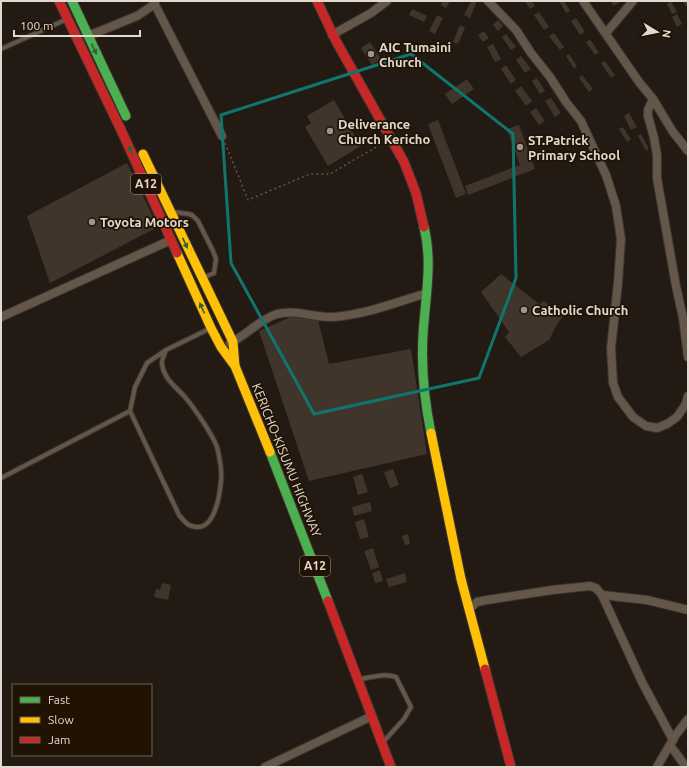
<svg xmlns="http://www.w3.org/2000/svg" width="689" height="768" font-family="Ubuntu,sans-serif">
  <style>
    .building { fill: #3f352a }
    .lines { fill: none; stroke-linecap: round; stroke-linejoin: round }
    .lane-casing { stroke: #3c352f; stroke-width: 6 }
    .street-casing { stroke: #3c352f; stroke-width: 10 }
    .fast-casing { stroke: #3c352f; stroke-width: 11 }
    .slow-casing { stroke: #3c352f; stroke-width: 11 }
    .jam-casing { stroke: #3c352f; stroke-width: 11 }
    .path { stroke: #5f564b; stroke-width: 1.5; stroke-dasharray: 2 3; stroke-linecap: butt }
    .lane { stroke: #645749; stroke-width: 4 }
    .street { stroke: #645749; stroke-width: 8 }
    .fast { stroke: #4caf50; stroke-width: 9 }
    .slow { stroke: #ffc107; stroke-width: 9 }
    .jam { stroke: #c62828; stroke-width: 9 }
    .oneway { fill: #36612a }
    .marked { fill: none; stroke: #0f766e; stroke-width: 3; stroke-linejoin: round }
    .poi-dot { fill: #9e968d; stroke: #201304; stroke-width: 1.5 }
    .labels { text-anchor: middle; stroke-width: 3.5; stroke-linejoin: round; paint-order: stroke }
    .shield { fill: #201304; stroke: #a79d91; stroke-width: 1 }
    .shield-label { font-size: 12px; font-weight: bold; fill: #e1d8ce }
    .poi-label { font-size: 13px; font-weight: bold; fill: #e1d8ce; stroke: #201304; text-anchor: start }
    .street-label { font-size: 13px; fill: #e1d8ce; stroke: #201304 }
  </style>
  <rect width="100%" height="100%" fill="#231b13"/>
  <g class="building">
    <path d="M443 1H450L446 8 441 5Z"/>
    <path d="M471 1H477L470 18 464 15Z"/>
    <path d="M525 1H532L535 6 530 9Z"/>
    <path d="M559 1H564L570 11 566 13Z"/>
    <path d="M610 1H621L614 6Z"/>
    <path d="M671 1 677 12 672 14 667 4Z"/>
    <path d="M682 1H688V6H686Z"/>
    <path d="M412 9 427 16 424 22 409 15Z"/>
    <path d="M539 12 549 27 544 30 534 15Z"/>
    <path d="M677 14 682 24 677 27 672 17Z"/>
    <path d="M437 15 443 18 435 34 429 31Z"/>
    <path d="M576 18 585 32 580 35 571 21Z"/>
    <path d="M498 20 503 26 498 31 493 25Z"/>
    <path d="M460 25 465 28 458 44 453 42Z"/>
    <path d="M484 31 489 38 483 42 478 35Z"/>
    <path d="M554 33 564 47 560 50 549 36Z"/>
    <path d="M506 34 516 47 511 50 502 37Z"/>
    <path d="M590 39 599 53 595 55 586 42Z"/>
    <path d="M370 42 381 59 372 65 361 48Z"/>
    <path d="M493 44 501 59 495 62 487 47Z"/>
    <path d="M569 54 577 66 574 69 566 56Z"/>
    <path d="M521 56 531 69 525 73 516 60Z"/>
    <path d="M605 61 615 75 611 78 601 63Z"/>
    <path d="M506 65 516 80 511 84 501 69Z"/>
    <path d="M582 75 593 89 589 92 579 78Z"/>
    <path d="M537 78 545 91 540 94 532 81Z"/>
    <path d="M467 79 474 89 452 104 445 94Z"/>
    <path d="M521 86 532 101 526 106 515 91Z"/>
    <path d="M551 98 561 113 555 117 545 101Z"/>
    <path d="M334 100 355 136 359 135 364 144 328 166 305 127 311 123 307 116Z"/>
    <path d="M536 108 545 121 539 125 530 112Z"/>
    <path d="M629 113 637 127 631 130 624 116Z"/>
    <path d="M438 120 466 194 456 198 428 124Z"/>
    <path d="M519 125 535 169 468 195 465 186 520 165 507 129Z"/>
    <path d="M623 127 631 139 627 142 619 129Z"/>
    <path d="M641 134 649 149 646 151 638 136Z"/>
    <path d="M127 163 158 227 50 283 27 216Z"/>
    <path d="M501 274 539 304 544 301 563 316 556 326 549 340 521 357 505 337 509 332 481 292Z"/>
    <path d="M291 317 318 320 329 364 411 349 427 454 309 481 259 331Z"/>
    <path d="M393 469 399 485 390 488 384 472Z"/>
    <path d="M362 474 368 492 358 495 353 477Z"/>
    <path d="M370 502 372 511 354 516 352 507Z"/>
    <path d="M364 519 369 537 360 539 355 522Z"/>
    <path d="M408 534 410 544 405 545 402 536Z"/>
    <path d="M373 548 379 567 371 570 364 551Z"/>
    <path d="M380 570 383 581 375 583 372 573Z"/>
    <path d="M405 573 407 582 389 587 386 579Z"/>
    <path d="M162 583 171 585 168 600 154 597 156 589 160 590Z"/>
  </g>
  <g class="lines">
    <defs>
      <g id="lane">
        <path d="M1 49 65 20"/>
        <path d="M174 212 188 214 192 215 198 221 213 251 216 259 214 273 205 277"/>
        <path d="M130 411 179 515C185 522 188 527 198 527 215 527 220 494 221 481 222 472 220 460 218 451 216 439 193 406 184 396 175 386 164 379 162 364 161 360 165 354 166 350"/>
        <path d="M1 478 130 411 135 387 147 363 166 350 209 329"/>
        <path d="M361 679C373 677 384 673 396 677L411 707 404 719 384 741"/>
      </g>
      <g id="street">
        <path d="M153 1 222 136"/>
        <path d="M488 1 516 30 531 53 550 77 566 102 581 121 606 175 616 206 621 239 618 283 611 348 613 383 618 397 633 417 646 426 657 428 667 424 677 417 686 404 688 396"/>
        <path d="M583 1 639 82 653 99 673 132 688 151"/>
        <path d="M606 33 633 1"/>
        <path d="M332 35 371 13 387 1"/>
        <path d="M88 36 137 16 155 4"/>
        <path d="M653 99 648 110V116L654 138 657 155V178L676 286 683 318 688 357"/>
        <path d="M1 317 171 240"/>
        <path d="M230 343C247 335 260 319 277 314 297 309 315 318 332 317 365 315 397 302 427 293"/>
        <path d="M602 595 647 600 688 610"/>
        <path d="M469 609 477 602 487 600 552 590 590 586 596 588 602 595 642 682 673 740"/>
        <path d="M670 745 686 767"/>
        <path d="M265 767 372 716"/>
        <path d="M657 767 675 736 688 719"/>
      </g>
      <g id="fast">
        <path d="M72 1 126 116"/>
        <path d="M424 227C433 263 425 299 423 335 421 369 424 399 431 433"/>
        <path d="M270 452 328 601"/>
      </g>
      <g id="slow">
        <path d="M143 154 233 342 235 366"/>
        <path d="M177 253 211 328 221 347 235 366 270 452"/>
        <path d="M431 433 461 579 485 669"/>
      </g>
      <g id="jam">
        <path d="M59 1 122 132 177 253"/>
        <path d="M317 1 336 41 404 162 416 193 424 227"/>
        <path d="M328 601 391 767"/>
        <path d="M485 669 511 767"/>
      </g>
    </defs>
    <use href="#lane" class="lane-casing"/>
    <use href="#street" class="street-casing"/>
    <use href="#fast" class="fast-casing"/>
    <use href="#slow" class="slow-casing"/>
    <use href="#jam" class="jam-casing"/>
    <path class="path" d="M225 143 248 200 310 174H330L383 143"/>
    <use href="#lane" class="lane"/>
    <use href="#street" class="street"/>
    <use href="#fast" class="fast"/>
    <use href="#slow" class="slow"/>
    <use href="#jam" class="jam"/>
  </g>
  <defs><path id="oneway-solid" d="M-6-.8H1V-3.2L6.5 0L1 3.2V.8H-6Z"/></defs>
  <g class="oneway">
    <use href="#oneway-solid" transform="translate(94 49) rotate(65)"/>
    <use href="#oneway-solid" transform="translate(131 151) rotate(-114)"/>
    <use href="#oneway-solid" transform="translate(185 243) rotate(65)"/>
    <use href="#oneway-solid" transform="translate(202 308) rotate(-114)"/>
  </g>
  <path class="marked" d="M411 54 513 134 516 278 479 378 314 414 231 263 221 115Z"/>
  <g class="poi-dot">
    <circle cx="371" cy="54" r="4"/>
    <circle cx="330" cy="131" r="4"/>
    <circle cx="520" cy="147" r="4"/>
    <circle cx="92" cy="222" r="4"/>
    <circle cx="524" cy="310" r="4"/>
  </g>
  <g class="labels">
    <g class="shield">
      <rect x="131" y="174" width="30" height="20" rx="3"/>
      <rect x="300" y="556" width="30" height="20" rx="3"/>
    </g>
    <g class="shield-label">
      <text x="146" y="188">A12</text>
      <text x="315" y="570">A12</text>
    </g>
    <g class="poi-label">
      <text x="379" y="52">AIC Tumaini<tspan x="379" dy="15">Church</tspan></text>
      <text x="338" y="129">Deliverance<tspan x="338" dy="15">Church Kericho</tspan></text>
      <text x="528" y="145">ST.Patrick<tspan x="528" dy="15">Primary School</tspan></text>
      <text x="100" y="227">Toyota Motors</text>
      <text x="532" y="315">Catholic Church</text>
    </g>
    <g class="street-label">
      <text transform="translate(287 460) rotate(68)" y="5">KERICHO-KISUMU HIGHWAY</text>
    </g>
  </g>
  <rect width="689" height="768" fill="none" stroke="#e1d8ce" stroke-width="4"/>
  <rect x="12" y="684" width="140" height="72" fill="#201304" stroke="#6d6255"/>
  <rect x="20" y="697" width="20" height="6" fill="#4caf50" stroke="#6d6255"/>
  <text x="48" y="704" font-size="12" fill="#e1d8ce">Fast</text>
  <rect x="20" y="717" width="20" height="6" fill="#ffc107" stroke="#6d6255"/>
  <text x="48" y="724" font-size="12" fill="#e1d8ce">Slow</text>
  <rect x="20" y="737" width="20" height="6" fill="#c62828" stroke="#6d6255"/>
  <text x="48" y="744" font-size="12" fill="#e1d8ce">Jam</text>
  <g transform="translate(657 32) rotate(100)" stroke="#201304" stroke-width="3" paint-order="stroke">
  <path d="M0-3L7 15L0 10L-7 15Z" fill="#e1d8ce"/>
  <text y="-6" font-size="11" font-weight="bold" text-anchor="middle" fill="#e1d8ce">N</text>
  </g>
  <path d="M14 30v6h126v-6" fill="none" stroke="#e1d8ce" stroke-width="2"/>
  <text x="20" y="30" font-size="12" fill="#e1d8ce" stroke="#201304" stroke-width="3" paint-order="stroke">100 m</text>
</svg>
